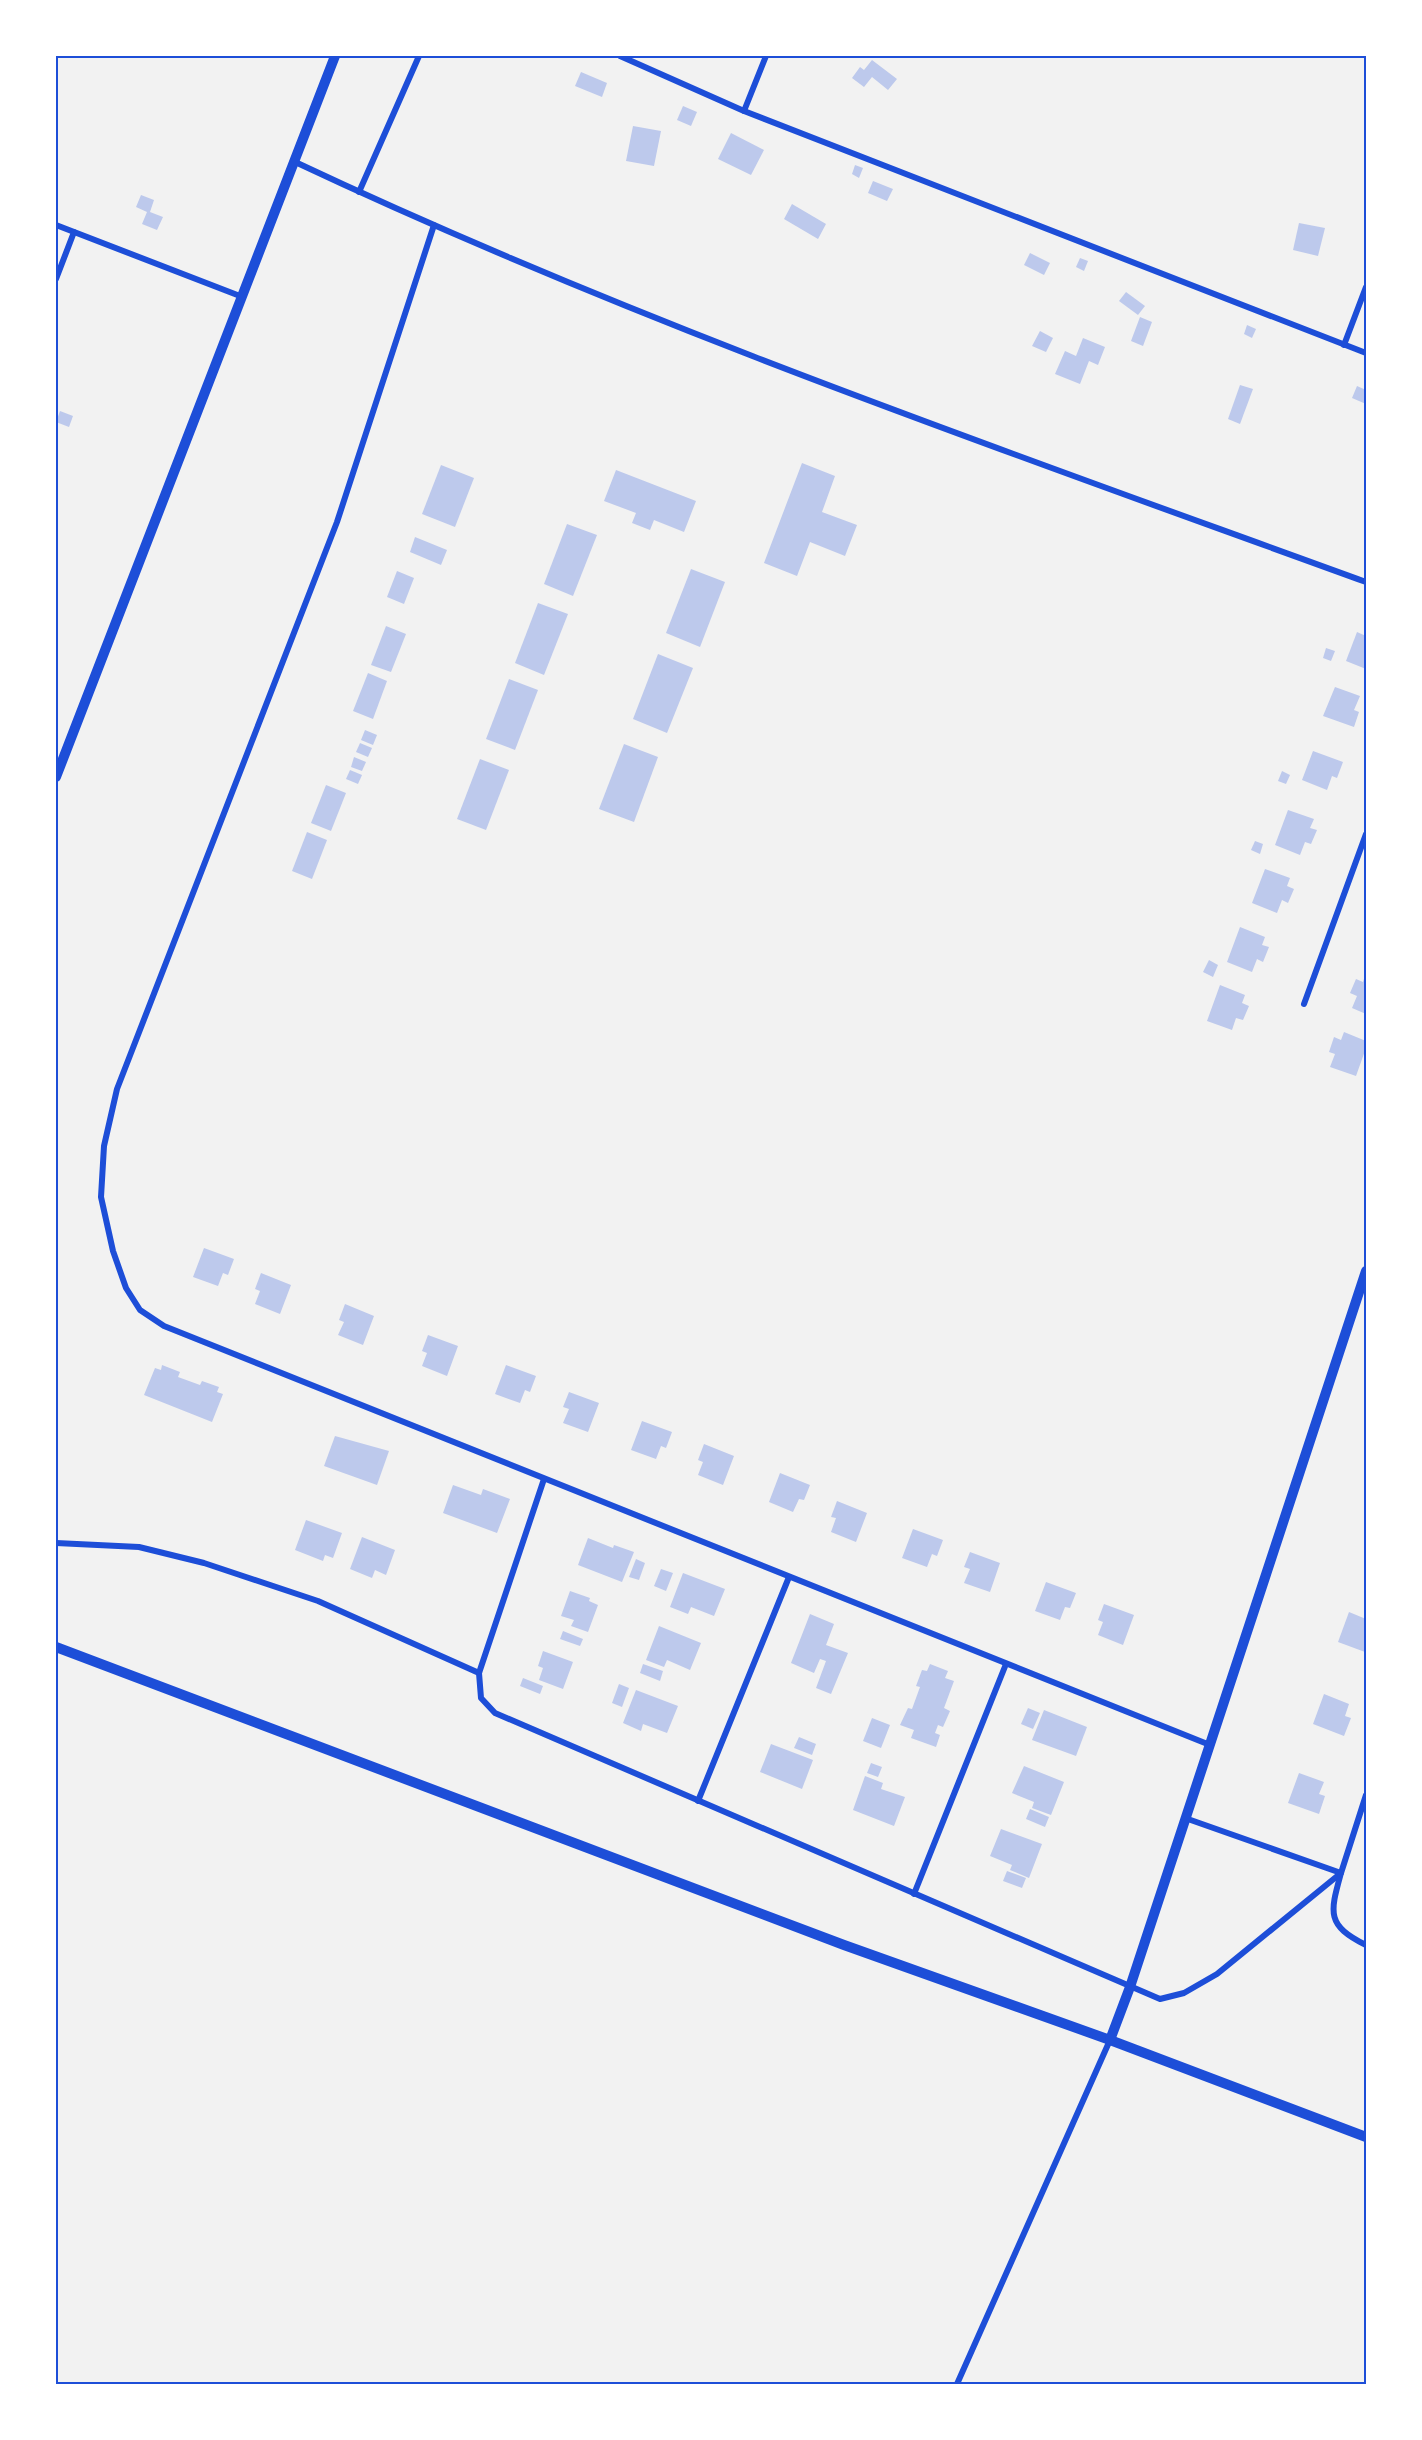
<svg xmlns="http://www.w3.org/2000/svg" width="1422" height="2440" font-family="Merriweather,serif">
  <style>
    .building { fill: #bdc9ec }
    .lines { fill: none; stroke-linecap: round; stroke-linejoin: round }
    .minor { stroke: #1d4ed8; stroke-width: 6 }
    .tertiary { stroke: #1d4ed8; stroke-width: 10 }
    .neatline { fill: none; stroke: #1d4ed8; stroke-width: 2 }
  </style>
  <rect width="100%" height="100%" fill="#f2f2f2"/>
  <g class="building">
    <path d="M872 60 897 79 888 90 872 77 864 87 852 78 860 67 864 70Z"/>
    <path d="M581 72 607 83 602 97 575 86Z"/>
    <path d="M683 106 697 112 691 126 677 120Z"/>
    <path d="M633 126 661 131 654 166 626 161Z"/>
    <path d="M731 133 764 150 751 175 718 159Z"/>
    <path d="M855 165 863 168 859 178 852 174Z"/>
    <path d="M873 181 893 189 887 201 868 193Z"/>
    <path d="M141 195 154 200 150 212 163 217 157 230 142 224 147 212 136 207Z"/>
    <path d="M792 204 826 224 818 239 784 219Z"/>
    <path d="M1299 223 1325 228 1318 256 1293 250Z"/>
    <path d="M1030 253 1050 263 1044 275 1024 265Z"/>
    <path d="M1080 258 1088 261 1084 271 1076 267Z"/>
    <path d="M1126 292 1145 306 1138 315 1119 301Z"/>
    <path d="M1140 317 1152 322 1143 346 1131 341Z"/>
    <path d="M1247 325 1256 329 1252 338 1244 334Z"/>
    <path d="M1040 331 1053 338 1046 352 1032 346Z"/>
    <path d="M1083 338 1105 347 1098 365 1089 361 1080 384 1055 374 1065 351 1076 356Z"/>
    <path d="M1240 385 1253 389 1240 424 1228 419Z"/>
    <path d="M1357 386 1366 390V404L1352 398Z"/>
    <path d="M60 411 73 416 69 427 56 422Z"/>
    <path d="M802 463 835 476 822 512 857 525 845 556 810 542 797 576 764 563Z"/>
    <path d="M441 465 474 478 455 527 422 514Z"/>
    <path d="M616 470 696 501 684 532 654 520 650 530 632 523 636 513 604 501Z"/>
    <path d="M567 524 597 535 573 596 544 584Z"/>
    <path d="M415 537 447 550 441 565 410 552Z"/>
    <path d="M691 569 725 582 700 647 666 633Z"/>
    <path d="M397 571 414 578 404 604 387 597Z"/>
    <path d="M538 603 568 614 544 675 515 663Z"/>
    <path d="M386 626 406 634 391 672 371 665Z"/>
    <path d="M1357 632 1366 636V669L1346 661Z"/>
    <path d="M1326 648 1335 651 1331 661 1323 658Z"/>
    <path d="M658 654 693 668 667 733 633 719Z"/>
    <path d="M368 673 387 681 373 719 353 711Z"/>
    <path d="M509 679 538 690 515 750 486 739Z"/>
    <path d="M1335 687 1360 696 1354 710 1359 712 1354 727 1323 716Z"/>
    <path d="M365 730 377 735 373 745 361 740Z"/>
    <path d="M360 743 372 748 368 757 356 752Z"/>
    <path d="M624 744 658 757 634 822 599 809Z"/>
    <path d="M1313 751 1343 762 1337 778 1332 776 1327 790 1302 780Z"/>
    <path d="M354 757 366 762 362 771 351 767Z"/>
    <path d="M480 759 509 770 486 830 457 819Z"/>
    <path d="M350 770 362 775 358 784 346 779Z"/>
    <path d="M1282 771 1290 775 1286 784 1278 781Z"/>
    <path d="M326 785 346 793 331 831 311 823Z"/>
    <path d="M1288 810 1314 819 1310 828 1317 830 1311 844 1305 842 1300 855 1275 845Z"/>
    <path d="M307 832 327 840 312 879 292 871Z"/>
    <path d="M1255 841 1263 844 1260 854 1251 850Z"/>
    <path d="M1265 869 1290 878 1287 886 1294 889 1288 903 1282 900 1277 913 1252 903Z"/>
    <path d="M1240 927 1265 937 1262 945 1269 947 1263 962 1257 959 1252 972 1227 962Z"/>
    <path d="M1209 960 1218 965 1213 977 1203 972Z"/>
    <path d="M1366 972V1014L1352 1008 1357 996 1350 993 1356 979 1363 982Z"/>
    <path d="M1220 985 1245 995 1242 1003 1249 1006 1243 1020 1236 1018 1232 1030 1207 1021Z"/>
    <path d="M1344 1032 1366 1041V1048L1356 1076 1330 1067 1335 1054 1329 1052 1334 1037 1341 1040Z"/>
    <path d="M204 1248 234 1259 228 1275 223 1273 218 1286 193 1277Z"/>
    <path d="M261 1273 291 1285 280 1314 255 1304 260 1291 255 1289Z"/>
    <path d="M345 1304 374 1316 363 1345 338 1335 344 1322 339 1320Z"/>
    <path d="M428 1335 458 1346 447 1376 422 1366 427 1353 422 1351Z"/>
    <path d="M162 1365 180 1372 178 1377 200 1385 202 1381 219 1387 217 1392 223 1394 212 1422 144 1395 155 1368 161 1370Z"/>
    <path d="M506 1365 536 1376 530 1392 525 1390 520 1403 495 1394Z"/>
    <path d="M569 1392 599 1403 588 1432 563 1423 569 1409 563 1407Z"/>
    <path d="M642 1421 672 1432 666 1448 661 1446 656 1459 631 1450Z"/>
    <path d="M335 1436 389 1451 377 1485 324 1466Z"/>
    <path d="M704 1444 734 1456 723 1485 698 1475 703 1462 698 1460Z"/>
    <path d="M780 1473 810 1485 804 1500 799 1499 793 1512 769 1502Z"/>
    <path d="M453 1485 481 1495 483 1489 510 1499 497 1533 443 1513Z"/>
    <path d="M837 1501 867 1513 856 1542 831 1532 836 1518 831 1517Z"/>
    <path d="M306 1520 342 1533 333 1558 325 1555 323 1561 295 1550Z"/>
    <path d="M913 1529 943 1540 937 1556 932 1554 927 1567 902 1558Z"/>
    <path d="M362 1537 395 1550 386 1575 375 1570 372 1578 350 1569Z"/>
    <path d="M588 1538 613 1548 614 1545 634 1552 622 1582 578 1565Z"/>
    <path d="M970 1552 1000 1563 990 1592 964 1583 970 1569 964 1567Z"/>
    <path d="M636 1559 645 1563 639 1580 629 1577Z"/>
    <path d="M661 1569 673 1573 666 1591 654 1586Z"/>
    <path d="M683 1573 725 1589 714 1616 691 1607 688 1614 670 1607Z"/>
    <path d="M1046 1582 1076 1593 1070 1608 1065 1607 1060 1620 1035 1611Z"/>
    <path d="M570 1591 590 1598 589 1601 598 1605 588 1632 571 1626 574 1620 561 1616Z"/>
    <path d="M1104 1604 1134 1615 1123 1645 1098 1635 1103 1622 1098 1620Z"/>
    <path d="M1349 1612 1366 1619 1365 1652 1338 1642Z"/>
    <path d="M810 1614 834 1624 826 1645 848 1653 831 1694 816 1688 826 1661 820 1659 814 1673 791 1663Z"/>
    <path d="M659 1626 701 1643 690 1670 667 1660 664 1667 646 1660Z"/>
    <path d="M563 1631 583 1639 580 1646 560 1639Z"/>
    <path d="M543 1651 573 1662 563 1689 539 1680 543 1668 538 1666Z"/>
    <path d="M643 1664 663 1671 660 1681 640 1673Z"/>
    <path d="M930 1664 948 1671 945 1678 954 1681 944 1708 950 1711 943 1727 938 1725 935 1733 940 1735 936 1747 911 1738 914 1730 900 1725 908 1708 912 1709 920 1687 916 1686 922 1670 927 1671Z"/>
    <path d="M523 1678 543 1686 540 1694 520 1686Z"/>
    <path d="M619 1684 629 1688 622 1707 612 1703Z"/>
    <path d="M636 1690 678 1706 667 1733 643 1724 641 1731 623 1723Z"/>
    <path d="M1324 1694 1349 1704 1345 1716 1351 1718 1344 1736 1313 1724Z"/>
    <path d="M1028 1708 1040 1713 1033 1729 1021 1724Z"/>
    <path d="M1044 1710 1087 1727 1076 1756 1032 1740Z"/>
    <path d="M872 1718 890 1725 881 1748 863 1741Z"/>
    <path d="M799 1737 816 1744 812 1755 794 1748Z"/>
    <path d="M771 1744 813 1760 802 1789 760 1772Z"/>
    <path d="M871 1763 882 1767 878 1777 867 1773Z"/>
    <path d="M1024 1766 1064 1782 1051 1815 1032 1808 1034 1802 1012 1793Z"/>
    <path d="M1299 1773 1324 1782 1319 1794 1325 1796 1319 1814 1288 1803Z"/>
    <path d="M865 1776 883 1783 881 1789 905 1797 894 1826 853 1810Z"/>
    <path d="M1030 1809 1049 1817 1045 1827 1026 1819Z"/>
    <path d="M1001 1829 1042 1844 1029 1878 1010 1870 1012 1865 990 1856Z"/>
    <path d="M1007 1871 1026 1878 1022 1888 1003 1881Z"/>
  </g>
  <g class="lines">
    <g class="minor">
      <path d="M620 56 744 111 1366 353"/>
      <path d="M744 111 766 56"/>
      <path d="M293 161C641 325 1006 451 1366 582"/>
      <path d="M359 192 419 56"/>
      <path d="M56 225 240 296"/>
      <path d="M434 225 337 522 117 1089 104 1146 101 1197 113 1251 126 1288 140 1310 164 1326 1210 1745"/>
      <path d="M56 279 74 232"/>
      <path d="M1344 345 1366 287"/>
      <path d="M1304 1004 1366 834"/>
      <path d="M544 1479 479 1673 481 1698 495 1713 1160 1999 1184 1993 1217 1974 1341 1873 1366 1795"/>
      <path d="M56 1543 139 1547 204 1563 318 1601 479 1673"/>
      <path d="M698 1801 789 1577"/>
      <path d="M1185 1818 1341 1873C1330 1913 1326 1925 1366 1945"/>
      <path d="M914 1894 1006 1664"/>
      <path d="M957 2384 1110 2040"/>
    </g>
    <g class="tertiary">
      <path d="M56 777 335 56"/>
      <path d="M56 1647 844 1945 1110 2040 1366 2137"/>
      <path d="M1110 2040 1130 1987 1366 1271"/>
    </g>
  </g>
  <rect width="1422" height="2440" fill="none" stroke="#ffffff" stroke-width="114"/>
  <rect x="57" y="57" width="1308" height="2326" class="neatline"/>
</svg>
